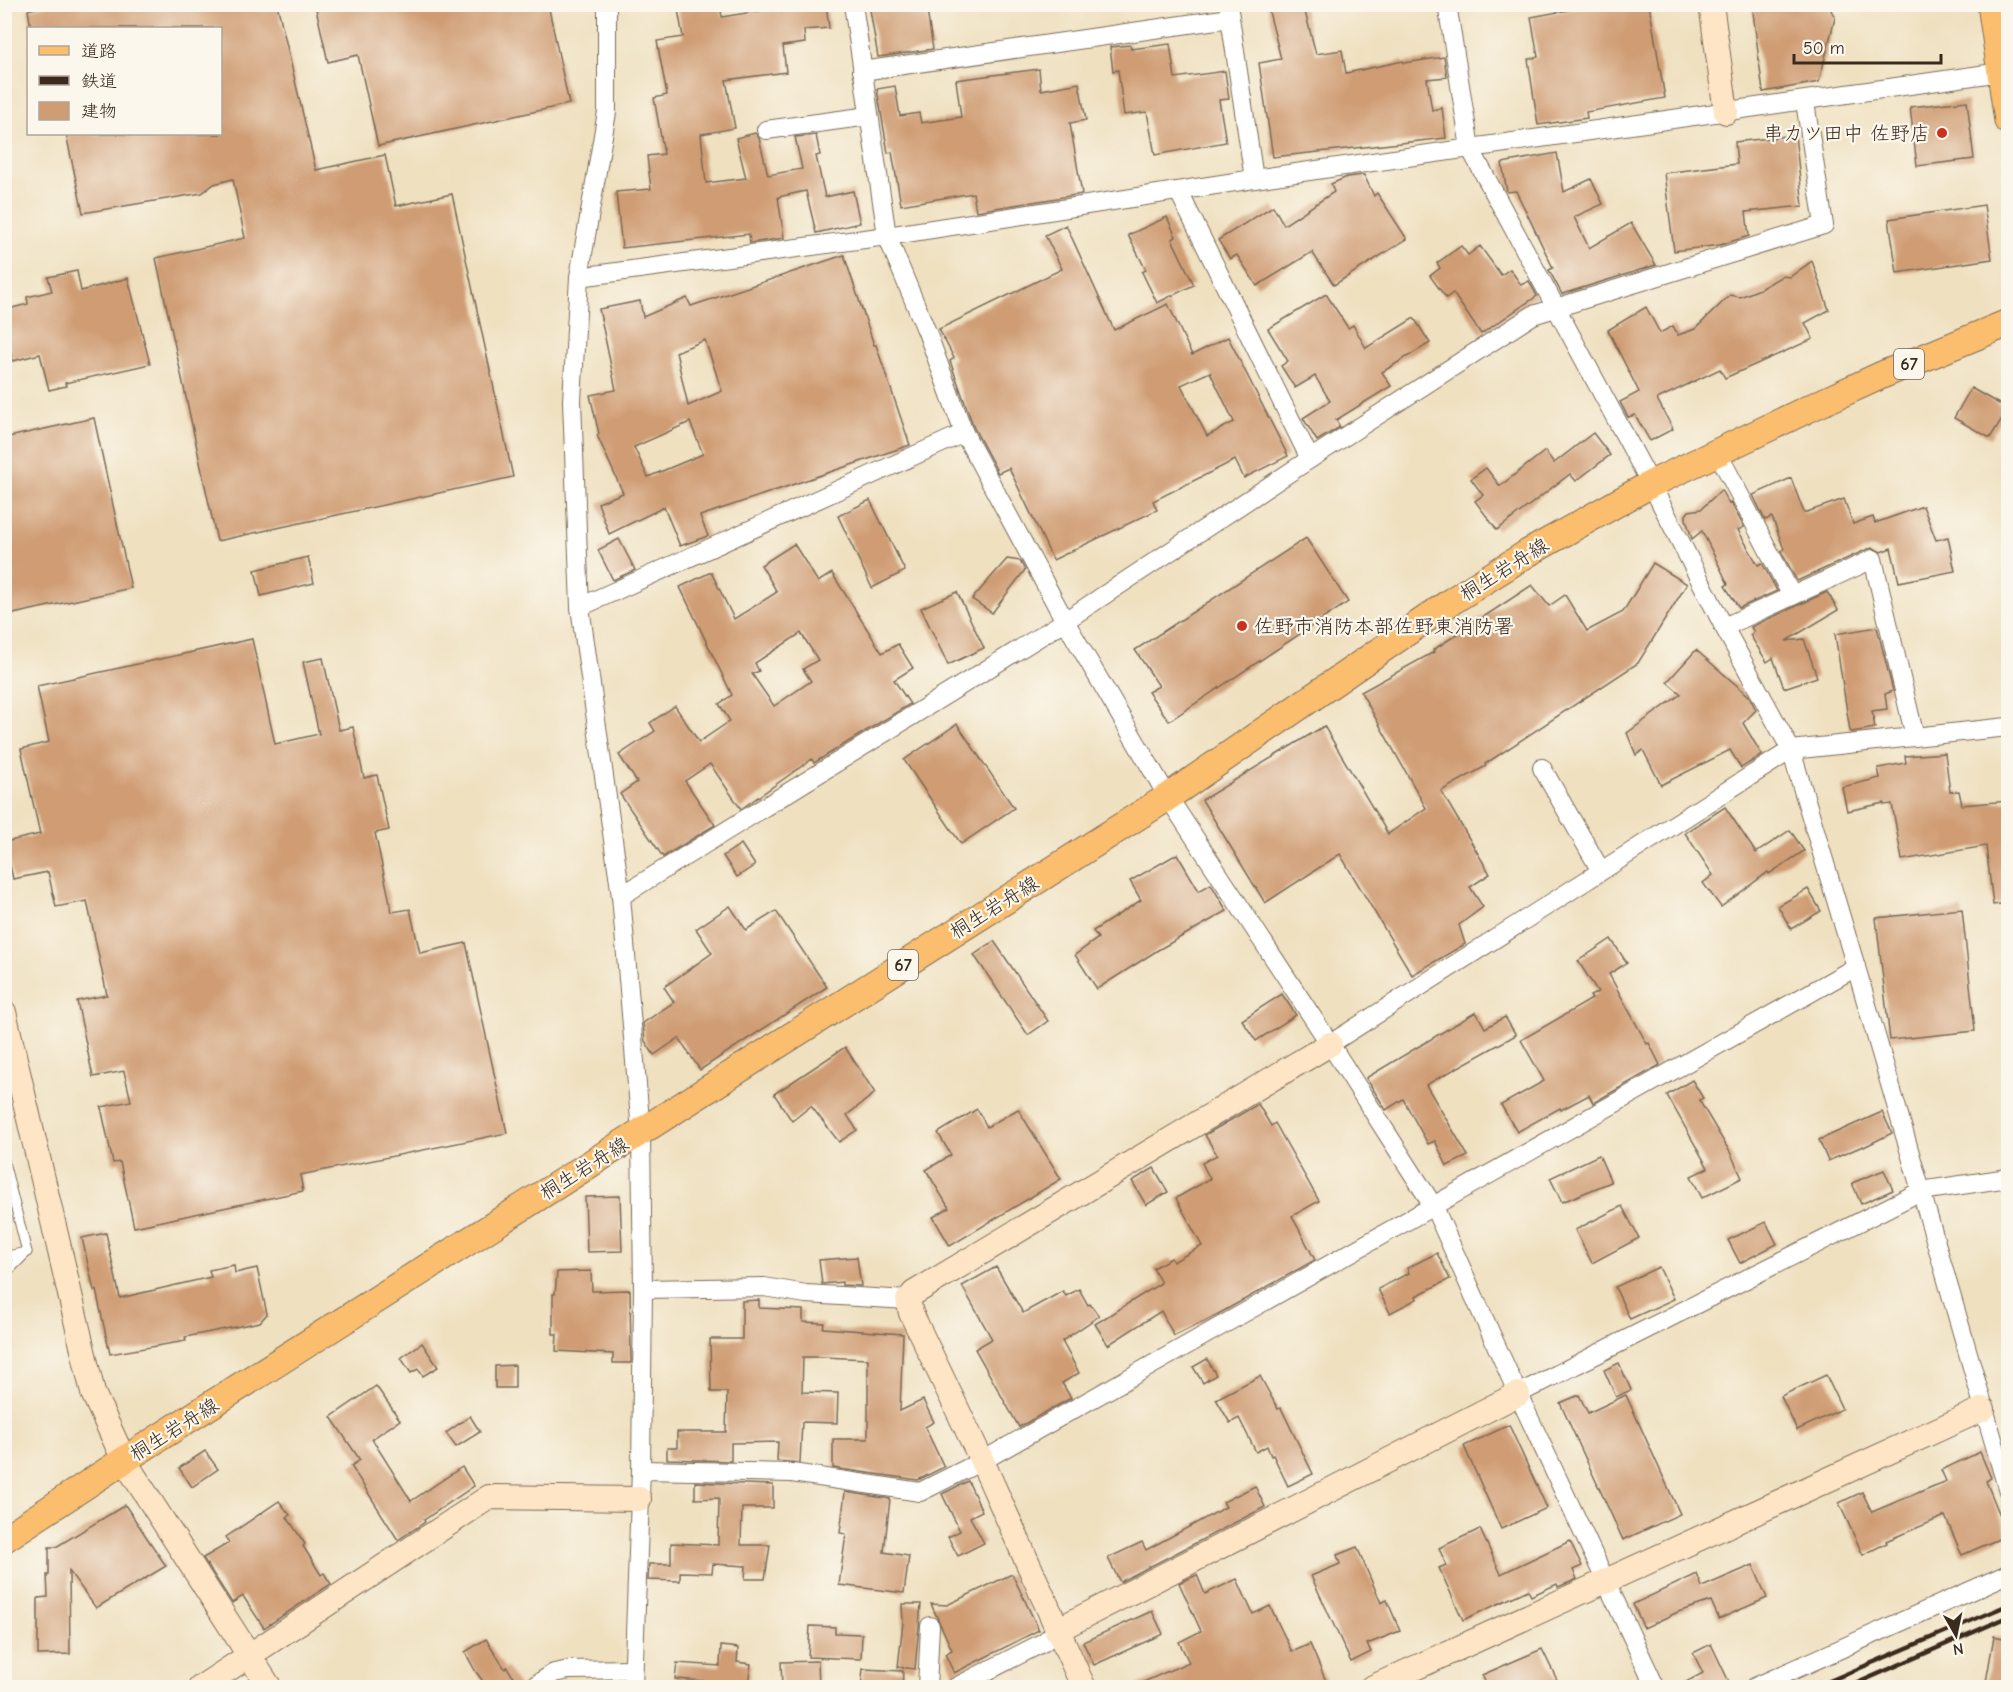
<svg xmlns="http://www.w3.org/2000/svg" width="2013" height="1692" font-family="'Comic Neue','Klee One',sans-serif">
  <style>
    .building { fill: #cf9c73; fill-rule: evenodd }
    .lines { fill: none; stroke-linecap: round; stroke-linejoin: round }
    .lane-casing { stroke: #7a6a57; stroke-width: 11 }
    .street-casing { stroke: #7a6a57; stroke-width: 20 }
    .secondary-casing { stroke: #7a6a57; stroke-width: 26 }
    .primary-casing { stroke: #7a6a57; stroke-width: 29 }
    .lane { stroke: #fff; stroke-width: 9 }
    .street { stroke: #fff; stroke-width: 18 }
    .secondary { stroke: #fde5c5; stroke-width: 24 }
    .primary { stroke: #fbbe6e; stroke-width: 27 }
    .rail { stroke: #3b2a1e; stroke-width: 4.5 }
    .poi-dot { fill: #c8321e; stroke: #fbf7ec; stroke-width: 2 }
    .labels { text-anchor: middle; stroke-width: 4.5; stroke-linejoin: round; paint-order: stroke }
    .shield { fill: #fbf7ec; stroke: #75685c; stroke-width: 1.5 }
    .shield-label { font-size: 18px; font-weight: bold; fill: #3b2a1e }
    .poi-label { font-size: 20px; fill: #3b2a1e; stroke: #fbf7ec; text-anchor: end }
    .street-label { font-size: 20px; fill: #3b2a1e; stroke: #fbf7ec }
  </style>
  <rect width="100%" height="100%" fill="#fbf7ec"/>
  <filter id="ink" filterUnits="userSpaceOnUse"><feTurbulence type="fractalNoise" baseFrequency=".0167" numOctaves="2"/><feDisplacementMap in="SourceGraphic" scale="12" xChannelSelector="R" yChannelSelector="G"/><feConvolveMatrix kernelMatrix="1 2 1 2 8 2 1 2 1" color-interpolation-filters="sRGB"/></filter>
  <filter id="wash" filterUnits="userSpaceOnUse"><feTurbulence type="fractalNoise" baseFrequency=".008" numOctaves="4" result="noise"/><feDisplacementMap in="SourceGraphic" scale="24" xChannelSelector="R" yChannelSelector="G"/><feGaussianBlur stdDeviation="1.35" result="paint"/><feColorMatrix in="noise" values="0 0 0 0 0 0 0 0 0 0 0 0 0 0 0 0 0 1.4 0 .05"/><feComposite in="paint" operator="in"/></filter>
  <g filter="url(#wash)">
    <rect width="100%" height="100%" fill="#efe0c0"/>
    <g id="blocks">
      <g class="building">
        <path d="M50 4H277L316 170 385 155 396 206 452 194 513 477 217 541 156 258 245 238 233 179 214 184 202 193 83 213 66 134H220V28H31L28 10Z"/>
        <path d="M315 4H548L569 104 378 146 358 55 328 62Z"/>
        <path d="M677 4H720L722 17 765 10V4H826L829 28 804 30 805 43 783 46 786 72 726 80 735 128 701 134 706 183 746 178 736 138 755 133 759 138 768 175 802 169 795 137 816 135 820 155 816 156 825 197 853 191 860 223 816 233 806 191 778 197 784 238 750 243 749 234 622 248 616 192 651 189 647 156 664 154 654 98 667 95 657 41 683 37Z"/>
        <path d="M869 4H926L933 49 878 57Z"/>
        <path d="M1267 4H1303L1316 54 1342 50 1346 73 1403 61 1404 63 1444 57 1447 77 1427 79 1432 110 1442 108 1446 138 1273 157 1259 63 1281 59Z"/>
        <path d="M1601 4H1649L1665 98 1586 112 1587 118 1538 125 1528 59 1538 57 1531 17Z"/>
        <path d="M1752 4H1828L1835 18 1819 82 1763 92Z"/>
        <path d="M1170 44 1175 78 1225 71 1229 99 1219 100 1226 142 1155 155 1147 112 1124 115 1118 70 1113 71 1110 47 1130 45 1131 49Z"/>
        <path d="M1039 69 1041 90 1079 83 1086 120 1070 123 1082 194 976 211 973 193 901 205 892 152 888 153 877 89 895 86 900 116 919 113 921 123 961 117 956 80Z"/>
        <path d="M1967 101 1974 159 1917 166 1910 107Z"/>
        <path d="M1795 135 1803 206 1746 212 1749 236 1720 245 1674 251 1664 173 1737 164 1735 142Z"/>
        <path d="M1557 153 1564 192 1591 179 1603 204 1574 217 1589 248 1631 223 1656 265 1562 294 1549 270 1553 268 1516 191 1507 192 1502 163Z"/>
        <path d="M1364 175 1374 196 1377 193 1407 239 1334 285 1312 252 1257 286 1237 255 1230 259 1218 240 1273 206 1284 225 1334 192 1331 184 1347 177Z"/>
        <path d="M1984 205 1992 259 1897 273 1889 219Z"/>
        <path d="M1167 217 1176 237 1172 239 1194 285 1157 303 1142 272 1146 270 1128 235Z"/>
        <path d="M1066 225 1114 330 1168 304 1192 355 1228 337 1288 456 1244 478 1235 460 1153 501 1157 510 1053 560 1009 468 998 473 974 428 950 361 954 358 939 329 1062 269 1045 235ZM1210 372 1234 422 1207 436 1181 385Z"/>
        <path d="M1461 246 1468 255 1480 246 1501 275 1510 269 1521 285 1529 281 1537 296 1481 334 1453 293 1446 298 1430 276 1440 268 1437 263Z"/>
        <path d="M844 255 874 345H876L910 445 700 516 708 536 680 546 664 507 609 534 598 503 623 493 597 435 599 434 590 395 616 390 599 309 640 301 643 317 687 298 691 306ZM705 340 722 391 688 406 676 352ZM690 422 703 454 648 477 634 447Z"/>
        <path d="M1812 261 1829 310 1805 323 1813 339 1725 378 1720 369 1657 399 1673 429 1650 441 1635 415 1628 417 1620 402 1639 392 1608 330 1646 307 1660 333 1673 326 1678 335 1695 329 1730 295 1740 297 1760 289 1782 276 1790 277Z"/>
        <path d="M77 271 81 291 128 278 150 364 65 383 66 386 49 390 40 354 13 361 4 328V310L28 304 27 297 52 291 48 277Z"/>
        <path d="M1326 294 1348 328 1353 325 1366 348 1414 318 1430 343 1382 372 1391 386 1336 420 1340 427 1317 441 1303 418 1330 401 1315 376 1295 388 1281 366 1288 361 1268 329Z"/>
        <path d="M1971 388 2008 409 1990 438 1954 418Z"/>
        <path d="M94 418 131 588 4 616V438Z"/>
        <path d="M1593 433 1610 455 1576 481 1570 474 1497 530 1475 501 1483 495 1471 479 1486 468 1500 486 1545 451 1554 463Z"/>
        <path d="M1791 478 1804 513 1844 499 1853 524 1873 517 1875 523 1923 506 1936 540 1948 537 1955 571 1899 582 1891 548 1881 552 1874 548 1868 549 1797 581 1781 551 1784 549 1772 517 1765 520 1753 495Z"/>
        <path d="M1721 490 1729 504 1731 503 1744 527 1738 530 1758 565 1762 563 1777 591 1739 608 1725 586 1728 584 1702 531 1692 539 1686 519V515L1689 511 1701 509Z"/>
        <path d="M870 500 905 571 872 588 838 516Z"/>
        <path d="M1306 538 1348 602 1169 721 1148 692 1159 686 1135 650Z"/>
        <path d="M619 539 635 570 613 580 598 550Z"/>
        <path d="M794 544 818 582 832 573 882 653 898 644 913 668 894 680 910 704 814 763 812 759 741 809 710 764 685 781 715 825 663 857 620 794 637 782 619 755 655 731 650 723 675 706 699 742 730 721 719 704 732 695 680 587 711 572 734 619 777 592 761 565ZM801 633 818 660 803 669 811 681 774 706 752 674 759 671 755 663Z"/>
        <path d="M308 557 314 583 261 596 255 570Z"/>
        <path d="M1007 559 1020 561 1025 570 992 613 972 599Z"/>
        <path d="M1653 563 1687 584 1638 663 1485 764 1486 766 1441 791 1490 874 1470 887 1483 907 1459 925 1465 944 1412 975 1340 854 1265 903 1202 800 1324 726 1388 834 1426 808 1361 692 1434 652 1433 650 1532 585 1549 606 1565 595 1587 631 1623 612Z"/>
        <path d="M957 592 984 648 948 665 921 608Z"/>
        <path d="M1827 592 1838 610 1786 641 1804 639 1817 677 1784 688 1773 658 1767 662 1750 635 1754 632 1751 627Z"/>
        <path d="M1877 627 1893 691 1885 694 1887 709 1872 711 1875 728 1852 732 1850 731 1835 634Z"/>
        <path d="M252 639 275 744 319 734 303 662 323 658 339 730 353 727 364 778 377 775 389 830 375 833 392 912 410 909 420 953 466 943 507 1133 300 1175 303 1191 134 1227 120 1162 113 1163 101 1107 131 1101 124 1071 93 1077 77 1001 107 995 87 901 56 907 48 872 13 879 5 842 40 834 21 749 49 742 37 686Z"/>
        <path d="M1696 650 1749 696 1756 710 1743 723 1762 755 1741 768 1730 750 1661 785 1643 750 1636 755 1627 733 1681 694 1667 682Z"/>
        <path d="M957 724 1014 808 961 844 904 760Z"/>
        <path d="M1945 753 1950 792 1959 791 1962 805 2008 801V903L1993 905 1986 846 1902 860 1892 804 1884 805V803L1847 811 1842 787 1880 778 1878 768 1906 763 1905 756Z"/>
        <path d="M1725 807 1756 853 1790 830 1804 851 1769 874 1768 872 1721 907 1703 883 1713 875 1685 833Z"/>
        <path d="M741 844 755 865 737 877 723 856Z"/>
        <path d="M1177 854 1199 891 1211 884 1227 911 1158 950 1097 989 1075 955 1098 938 1093 931 1141 900 1130 881Z"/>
        <path d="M1808 889 1821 911 1791 929 1778 906Z"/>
        <path d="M730 906 746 930 776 911 827 987 700 1070 679 1038 654 1055 645 1041 643 1023 674 1002 664 987 712 953 696 929Z"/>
        <path d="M1962 909 1975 1031 1890 1040 1876 918Z"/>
        <path d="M1611 939 1627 963 1609 974 1647 1044 1649 1043 1660 1065 1593 1103 1589 1095 1561 1110 1560 1108 1517 1132 1501 1105 1544 1081 1521 1040 1592 999 1590 996 1598 992 1578 961Z"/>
        <path d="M994 941 1048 1021 1028 1035 974 955Z"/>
        <path d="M1282 994 1296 1015 1256 1041 1242 1020Z"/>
        <path d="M1476 1012 1485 1028 1505 1017 1516 1035 1426 1085 1468 1156 1447 1166 1435 1141 1428 1144 1403 1099 1386 1110 1366 1078Z"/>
        <path d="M845 1047 875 1093 847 1115 857 1130 839 1142 811 1106 792 1121 774 1094Z"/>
        <path d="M1692 1080 1703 1098 1699 1100 1730 1152 1742 1178 1702 1198 1691 1176 1708 1168 1667 1095Z"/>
        <path d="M1258 1104 1271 1126 1275 1123 1319 1201 1292 1216 1315 1260 1211 1318 1174 1336 1161 1311 1108 1345 1095 1324 1161 1283 1153 1268 1171 1258 1173 1262 1202 1246 1176 1198 1210 1179 1202 1163 1217 1155 1205 1135Z"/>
        <path d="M977 1109 987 1127 1018 1109 1061 1179 950 1246 933 1217 949 1208 926 1170 951 1155 938 1133Z"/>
        <path d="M1882 1112 1892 1133 1864 1147 1863 1146 1828 1161 1819 1140Z"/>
        <path d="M1599 1155 1611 1182 1562 1202 1550 1178Z"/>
        <path d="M1154 1168 1168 1192 1146 1205 1132 1181Z"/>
        <path d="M1884 1170 1893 1190 1861 1204 1852 1183Z"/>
        <path d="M620 1196 622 1251 587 1252 585 1197Z"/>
        <path d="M1622 1206 1639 1238 1592 1263 1575 1230Z"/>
        <path d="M1766 1222 1777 1244 1740 1263 1728 1240Z"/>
        <path d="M106 1233 120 1298 211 1277 209 1270 234 1265 235 1273 257 1268 267 1314 260 1322 185 1337 186 1341 110 1354 96 1290 94 1291 82 1238Z"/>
        <path d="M1437 1253 1450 1279 1416 1296 1417 1299 1390 1313 1378 1289 1409 1273 1407 1268Z"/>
        <path d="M857 1257 861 1286 842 1285V1282L822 1284 819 1260Z"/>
        <path d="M996 1267 1023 1313 1063 1291 1066 1296 1079 1289 1088 1305 1090 1304 1099 1316 1062 1341 1079 1373 1062 1383 1071 1398 1019 1427 975 1349 992 1339 962 1286Z"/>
        <path d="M1659 1267 1674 1299 1630 1319 1615 1287Z"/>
        <path d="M591 1271 592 1291 630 1290 631 1363H613V1354L556 1351 557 1334H553V1294H555L557 1272Z"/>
        <path d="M759 1300V1308L803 1310V1322L824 1323 823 1328 903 1334 900 1411 923 1400 934 1422 925 1427 944 1467 918 1480 833 1468V1439H868V1359L822 1357H803L802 1392 838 1393 837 1423 802 1422 800 1463 777 1461 778 1442 731 1443V1461L667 1459V1448H677V1432H726L727 1392H711L710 1339H742V1301Z"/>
        <path d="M422 1343 438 1367 423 1376 418 1369 411 1373 401 1358Z"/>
        <path d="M1207 1359 1216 1375 1203 1383 1193 1367Z"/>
        <path d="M1619 1363 1631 1390 1616 1397 1604 1370Z"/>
        <path d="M515 1365V1388H495V1366Z"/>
        <path d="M1826 1375 1842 1409 1797 1430 1781 1396Z"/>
        <path d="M1260 1376 1278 1409 1281 1408 1313 1474 1288 1486 1273 1455 1271 1456 1267 1446 1256 1452 1239 1418 1230 1423 1216 1399Z"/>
        <path d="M376 1386 400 1420 372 1439 411 1501 462 1467 474 1486 424 1520 425 1522 398 1540 351 1466 360 1460 331 1417Z"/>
        <path d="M1579 1395 1588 1413 1626 1395 1680 1514 1623 1540 1560 1403Z"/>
        <path d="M470 1416 480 1432 456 1447 446 1433Z"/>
        <path d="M1509 1425 1547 1508 1501 1529 1464 1446Z"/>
        <path d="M205 1451 218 1469 192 1487 179 1468Z"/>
        <path d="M1980 1452 1991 1478 1986 1481 2008 1535 1962 1555 1945 1516 1886 1541 1887 1543 1863 1555 1839 1503 1862 1492 1872 1512 1946 1481 1941 1470Z"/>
        <path d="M968 1481 982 1511 970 1517 984 1543 958 1556 948 1537 960 1531 942 1494Z"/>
        <path d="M695 1482 773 1485V1508H742L741 1545H770L765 1579H745L746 1566 713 1564 712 1573 680 1572V1581L648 1580 649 1564H671V1543L718 1545 719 1498 695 1499Z"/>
        <path d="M1255 1486 1265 1507 1120 1582 1108 1558 1142 1542 1146 1550 1226 1507 1223 1502Z"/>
        <path d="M845 1492 890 1499 884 1552 909 1556 904 1593 839 1585 846 1534 840 1533Z"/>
        <path d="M279 1501 290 1515 287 1517 305 1544 303 1546 321 1575 324 1573 331 1584 264 1628 243 1596 232 1603 203 1558 229 1543 226 1537Z"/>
        <path d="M125 1505 166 1566 96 1608 69 1571 70 1654 38 1655V1598L48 1597 47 1575H49V1547H56Z"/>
        <path d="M1480 1529 1501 1574 1570 1541 1582 1566 1573 1570 1577 1579 1558 1587 1557 1584 1531 1596 1528 1590 1463 1620 1439 1568 1446 1565 1439 1548Z"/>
        <path d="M1357 1547 1381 1603 1387 1600 1400 1631 1367 1644 1371 1652 1351 1662 1311 1576 1340 1564 1337 1555Z"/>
        <path d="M1753 1565 1767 1598 1719 1619 1711 1601 1678 1612 1644 1628 1633 1604 1697 1574 1702 1587Z"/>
        <path d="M1012 1574 1039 1630 954 1673 945 1654 952 1650 931 1604 947 1605Z"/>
        <path d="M1197 1575 1205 1594 1237 1579 1253 1614 1270 1606 1292 1652 1310 1644 1329 1688H1253L1250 1681 1236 1688H1130L1189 1662 1179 1642 1201 1631 1179 1583Z"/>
        <path d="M902 1604H921L915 1669 898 1667 903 1622Z"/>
        <path d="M1152 1611 1163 1634 1094 1665 1083 1642Z"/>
        <path d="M810 1626 835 1627V1633L862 1634 861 1659 808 1657Z"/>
        <path d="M1994 1636 2008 1639V1688H1985Z"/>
        <path d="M486 1639 505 1669 507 1667 520 1688H488L476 1672 465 1652Z"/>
        <path d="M1711 1644 1732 1688H1675L1703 1673 1693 1653Z"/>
        <path d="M721 1646 738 1648 737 1662 751 1664 748 1684 675 1679 677 1663 720 1666Z"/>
        <path d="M1542 1649 1561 1688H1488L1482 1675Z"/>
        <path d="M818 1661 819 1686 782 1687 781 1662Z"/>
        <path d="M863 1669 903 1671 902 1688H861Z"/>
      </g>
    </g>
  </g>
  <g filter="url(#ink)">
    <use href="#blocks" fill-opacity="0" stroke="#7a6a57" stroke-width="1.5"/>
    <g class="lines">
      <defs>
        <g id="lane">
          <path d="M4 1162 27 1252"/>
          <path d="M4 1257 26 1252"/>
          <path d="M4 1275 27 1252"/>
        </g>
        <g id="street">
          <path d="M607 4V112L579 277 572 401 580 607 621 896 641 1132 643 1289 641 1470 633 1688"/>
          <path d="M853 4 887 236 927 332 964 433 1065 621 1168 797 1330 1044 1434 1207 1518 1394 1656 1688"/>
          <path d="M1228 4 1254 179"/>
          <path d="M1447 4 1470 148 1651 484 1724 627 1791 750 1856 967 2008 1491"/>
          <path d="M862 71 1230 18"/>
          <path d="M766 130 869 116"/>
          <path d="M1179 192 1310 459"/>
          <path d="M579 277 887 236 1254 179 2008 71"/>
          <path d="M1718 453 1792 596"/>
          <path d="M580 607 964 433"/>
          <path d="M1724 627 1873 559 1915 737"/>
          <path d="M1542 768 1601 871"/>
          <path d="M621 896 1065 621 1310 459 1533 315 1824 225 1805 102"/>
          <path d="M1330 1044 1791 750 2008 727"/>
          <path d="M643 1289 764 1287 806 1294 908 1300"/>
          <path d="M1518 1394 1921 1191 2008 1178"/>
          <path d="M641 1470 792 1473 920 1492 982 1461 1856 967"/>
          <path d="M531 1688 554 1673 569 1670 633 1669"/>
          <path d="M927 1688 930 1626"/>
          <path d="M954 1688 1044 1642 1057 1630"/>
          <path d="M1753 1688 2008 1574"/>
        </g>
        <g id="secondary">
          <path d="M1711 4 1726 112"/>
          <path d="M4 1012 93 1393 124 1460 270 1688"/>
          <path d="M1057 1630 1518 1394"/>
          <path d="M200 1688 489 1497 639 1499"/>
          <path d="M1084 1688 982 1461 911 1313 908 1300 914 1293 1330 1044"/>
          <path d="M1371 1688 1983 1409"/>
        </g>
        <g id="primary">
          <path d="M1991 4 2008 121"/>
          <path d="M4 1539 124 1460 1168 797 1452 601 1528 553 1651 484 1810 408 1882 375 2008 323"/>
        </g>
      </defs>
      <use href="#lane" class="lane-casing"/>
      <use href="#street" class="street-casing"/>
      <use href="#secondary" class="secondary-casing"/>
      <use href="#primary" class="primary-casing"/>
      <use href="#lane" class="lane"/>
      <use href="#street" class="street"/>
      <use href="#secondary" class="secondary"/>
      <use href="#primary" class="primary"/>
      <g class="rail">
        <path d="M1813 1688 2008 1605"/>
        <path d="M1846 1688 2008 1617"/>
      </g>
    </g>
  </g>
  <g class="poi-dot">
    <circle cx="1942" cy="133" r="6"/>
    <circle cx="1242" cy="626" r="6"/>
  </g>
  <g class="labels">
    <g class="shield">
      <rect x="1894" y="349" width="30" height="30" rx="4.5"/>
      <rect x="888" y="950" width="30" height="30" rx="4.5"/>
    </g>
    <g class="shield-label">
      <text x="1909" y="370">67</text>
      <text x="903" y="971">67</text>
    </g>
    <g class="poi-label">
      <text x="1930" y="140">串カツ田中 佐野店</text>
      <text x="1254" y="633" text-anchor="start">佐野市消防本部佐野東消防署</text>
    </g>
    <g class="street-label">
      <text transform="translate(1504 569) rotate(-32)" y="7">桐生岩舟線</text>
      <text transform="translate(994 907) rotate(-32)" y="7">桐生岩舟線</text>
      <text transform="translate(584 1168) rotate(-32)" y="7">桐生岩舟線</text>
      <text transform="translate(174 1429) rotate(-32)" y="7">桐生岩舟線</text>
    </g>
  </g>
  <rect width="2013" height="1692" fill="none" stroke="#fbf7ec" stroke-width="24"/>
  <rect x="27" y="27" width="195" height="108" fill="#fbf7ec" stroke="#aea59a" stroke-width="1.5"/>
  <rect x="39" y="46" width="30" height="9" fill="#fbbe6e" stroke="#aea59a" stroke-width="1.5"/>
  <text x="81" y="57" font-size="18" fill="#3b2a1e">道路</text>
  <rect x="39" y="76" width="30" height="9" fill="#3b2a1e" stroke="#aea59a" stroke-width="1.5"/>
  <text x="81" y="87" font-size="18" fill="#3b2a1e">鉄道</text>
  <rect x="39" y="102" width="30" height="18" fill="#cf9c73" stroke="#aea59a" stroke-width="1.5"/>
  <text x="81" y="117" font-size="18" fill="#3b2a1e">建物</text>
  <g transform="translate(1956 1635) rotate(171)" stroke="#fbf7ec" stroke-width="4.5" paint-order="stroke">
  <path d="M0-4.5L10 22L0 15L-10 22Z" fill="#3b2a1e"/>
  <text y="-9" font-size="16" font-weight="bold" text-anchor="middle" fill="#3b2a1e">N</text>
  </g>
  <path d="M1794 54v9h147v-9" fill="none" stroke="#3b2a1e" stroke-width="3"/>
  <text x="1803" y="54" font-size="18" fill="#3b2a1e" stroke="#fbf7ec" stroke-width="4.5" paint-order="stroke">50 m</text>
</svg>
